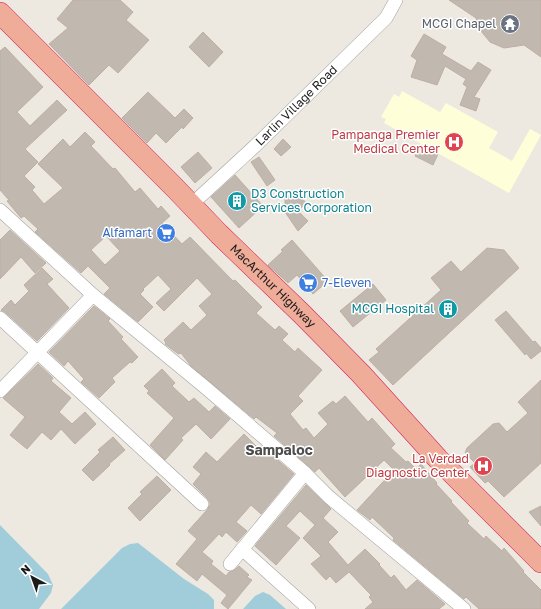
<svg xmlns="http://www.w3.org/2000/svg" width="541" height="609" font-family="'Golos Text',sans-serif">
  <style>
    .education { fill: #fefed8 }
    .water { fill: #a1ccda }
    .building { fill: #c1b8b0; stroke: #beafa3; fill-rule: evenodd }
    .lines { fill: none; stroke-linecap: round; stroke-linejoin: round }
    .minor-casing { stroke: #a2a2a2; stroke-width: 14 }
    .trunk-casing { stroke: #d2265f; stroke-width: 22 }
    .minor { stroke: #fff; stroke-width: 13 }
    .trunk { stroke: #efac98; stroke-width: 21 }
    .labels { text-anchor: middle; stroke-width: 3; stroke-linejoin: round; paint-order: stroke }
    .worship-label { font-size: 12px; fill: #5b616d; stroke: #fff; text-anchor: end }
    .street-label { font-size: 12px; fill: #1b1b1b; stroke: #fff }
    .health-label { font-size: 12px; fill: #be3a42; stroke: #fff; text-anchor: end }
    .culture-label { font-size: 12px; fill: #0d838f; stroke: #fff; text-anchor: start }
    .shop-label { font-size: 12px; fill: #366cbe; stroke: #fff; text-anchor: end }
    .quarter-label { font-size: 14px; font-weight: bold; fill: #4e4e4e; stroke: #fff }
  </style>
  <rect width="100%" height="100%" fill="#ede9e1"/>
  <path class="education" d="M402 91 440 112 446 103 498 132 489 148 512 161 530 129 541 135 509 193 384 123 386 119 381 117 394 94 399 97Z"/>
  <g class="water">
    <path d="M0 525 48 574 53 585 51 593 39 609H0Z"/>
    <path d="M138 543 184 579 208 594 214 600V609H61L122 548 130 544Z"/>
    <path d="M263 592 270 595 286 609H243L255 596Z"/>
  </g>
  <g class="building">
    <path d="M73 0H120L133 12 126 20 149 40 118 73 109 65 89 85 49 44 68 28 57 19Z"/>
    <path d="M449 0H541V57L524 45 504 48 490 42 481 31 476 18Z"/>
    <path d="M203 32 223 52 209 67 189 47Z"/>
    <path d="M424 34 446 47 442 54 471 71 478 62 491 70 474 97 480 99 476 111 460 105 467 87 463 84 466 79 445 66 437 85 411 77 417 60 411 56Z"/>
    <path d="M5 47 43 87 17 112 30 126 57 100 67 110 25 149 38 162 24 176 35 187 32 190 44 204 63 188 38 164 63 139 70 147 85 132 95 142 91 146 113 169 115 168 135 192 140 188 158 209 161 206 170 216 162 223 182 244 190 237 233 281 235 280 262 307 256 313 275 330 279 326 288 334 282 340 295 352 298 348 322 370 298 396 303 401 290 414 303 430 306 428 314 438 328 424 318 413 333 401 336 404 345 396 368 422 372 418 395 444 391 448 406 462 408 461 416 469 421 464 437 483 436 484 452 501 451 502 469 521 467 523 484 539 486 536 502 551 504 548 524 571 523 572 541 590V609H479L466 597 464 599 393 540 394 538 372 517 370 520 357 510 394 470 384 460 345 497 319 468 315 472 274 436 277 433 256 417 254 419 191 366 181 353 179 354 177 353 165 344 166 343 164 340 183 322 191 330 207 315 199 306 212 294 197 278 164 311 156 303 171 289 158 275 143 289 144 290 140 294 153 307 138 322 104 294 110 288 88 266 81 273 35 232 38 229 24 216 21 218 7 201 9 200 0 190V51ZM106 236 120 251 105 265 91 250Z"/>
    <path d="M148 92 175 118 184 109 193 118 183 129 182 127 166 143 156 133 147 143 122 118Z"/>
    <path d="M283 139 291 147 281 156 274 149Z"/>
    <path d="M421 146 438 154 433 165 415 156Z"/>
    <path d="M198 152 212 168 195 183 181 167Z"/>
    <path d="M259 157 275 180 267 186 251 162Z"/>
    <path d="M235 175 263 206 239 228 211 197Z"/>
    <path d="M285 196 301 197 306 203 298 211 308 221 298 231 285 212Z"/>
    <path d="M10 230 46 263 35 273 21 257 0 279V240Z"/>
    <path d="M292 240 328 281 313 294 297 275 288 283 268 265 283 251 281 250Z"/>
    <path d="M487 248 504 250 519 268 393 385 369 360 379 352 376 349 441 290 431 278 451 261 461 272Z"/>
    <path d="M42 268 53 279 47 284 69 308 37 341 5 312 1 310 11 300 15 305 29 291 24 285Z"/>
    <path d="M373 284 386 300 353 327 340 311Z"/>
    <path d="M94 306 110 319 108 321 123 337 121 339 138 357 132 363 130 362 112 378 115 382 99 398 81 382 84 379 68 361 64 366 49 352Z"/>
    <path d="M506 311 533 342 535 341 541 348V351L531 359 526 353 525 355 495 320Z"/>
    <path d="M38 364 53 378 51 381 71 398 59 412 72 424 85 412 96 424 75 444 61 429 51 440 42 432 27 449 10 435 25 417 3 398Z"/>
    <path d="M162 369 175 383 172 386 189 402 194 398 209 412 215 406 230 419 211 439 196 424 181 438 183 440 165 460 150 445 174 418 147 393 149 391 144 386Z"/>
    <path d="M541 380V463L504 497 488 481 485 483 470 467 475 463 465 453 467 448 493 424 499 423 507 432 528 413 518 402Z"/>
    <path d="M244 434 258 448 261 446 294 474 261 514 251 505 236 522 247 531 237 542 226 532 222 537 219 534 202 552 213 561 211 564 226 576 229 572 233 571 239 566 249 575 247 577 252 580 228 609 221 603 227 595 202 574 197 581 176 564 197 539 188 531 207 510 210 505V502L207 498 193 484 201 474 193 467 206 452 217 462Z"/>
    <path d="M113 437 125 450 109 464 110 465 93 481 82 470 100 452 98 450Z"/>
    <path d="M157 476 171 490 140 521 128 508 142 494 140 492Z"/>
    <path d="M306 485 331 509 323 518 338 532 328 542 348 565 365 549 380 564 379 565 391 578 394 575 406 590 417 580 445 604 439 609H365L373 602 369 597 371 595 349 572 336 583 330 576 326 580 311 564 321 556 303 538 315 525 300 511 286 526 300 538 276 565 255 546Z"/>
    <path d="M541 506V526L529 512Z"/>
  </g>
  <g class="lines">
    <defs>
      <g id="minor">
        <path id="s1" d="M191 205 255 146 386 18 396 0"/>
        <path d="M0 210 93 295 206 388 305 473 329 497 464 609"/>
        <path d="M0 318 202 504"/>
        <path d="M0 391 93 295"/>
        <path d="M242 549 309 609"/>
        <path d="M230 564 305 473"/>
      </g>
      <g id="trunk">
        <path id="s2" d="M0 13 175 188 219 234 303 315 361 374 438 459 541 562"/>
      </g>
    </defs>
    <use href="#minor" class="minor-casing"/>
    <use href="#trunk" class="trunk-casing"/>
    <use href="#minor" class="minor"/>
    <use href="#trunk" class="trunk"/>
  </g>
  <defs>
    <symbol id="temple-disc" viewBox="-11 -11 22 22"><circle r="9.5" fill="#6b7280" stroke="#fff"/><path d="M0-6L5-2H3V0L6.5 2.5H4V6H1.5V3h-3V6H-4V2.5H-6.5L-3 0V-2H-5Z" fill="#fff"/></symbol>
    <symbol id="hospital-disc" viewBox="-11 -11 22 22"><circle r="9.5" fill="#e0444e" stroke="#fff"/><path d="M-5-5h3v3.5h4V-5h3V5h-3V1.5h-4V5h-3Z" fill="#fff"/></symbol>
    <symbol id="building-disc" viewBox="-11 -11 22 22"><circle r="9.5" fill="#0f9aa8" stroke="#fff"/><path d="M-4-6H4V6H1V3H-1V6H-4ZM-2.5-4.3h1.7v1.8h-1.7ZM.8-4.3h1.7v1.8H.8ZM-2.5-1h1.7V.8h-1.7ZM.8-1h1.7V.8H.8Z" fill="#fff"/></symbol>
    <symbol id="supermarket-disc" viewBox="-11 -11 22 22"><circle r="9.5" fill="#3f7fe0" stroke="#fff"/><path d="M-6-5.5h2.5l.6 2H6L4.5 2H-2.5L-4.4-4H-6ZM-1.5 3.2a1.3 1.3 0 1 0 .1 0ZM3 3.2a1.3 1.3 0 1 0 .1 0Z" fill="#fff"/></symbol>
  </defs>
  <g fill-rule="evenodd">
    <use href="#temple-disc" x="499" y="13" width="22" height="22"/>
    <use href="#hospital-disc" x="443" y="131" width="22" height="22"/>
    <use href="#building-disc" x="226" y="190" width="22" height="22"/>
    <use href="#supermarket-disc" x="155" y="222" width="22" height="22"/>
    <use href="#supermarket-disc" x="297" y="272" width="22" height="22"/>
    <use href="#building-disc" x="437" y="298" width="22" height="22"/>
    <use href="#hospital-disc" x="472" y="455" width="22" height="22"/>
  </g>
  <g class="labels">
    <g class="worship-label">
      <text x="496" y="28">MCGI Chapel</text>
    </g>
    <g class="street-label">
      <text dy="4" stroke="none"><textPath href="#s1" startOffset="145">Larlin Village Road</textPath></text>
      <text dy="4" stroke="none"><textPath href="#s2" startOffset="386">MacArthur Highway</textPath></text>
    </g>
    <g class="health-label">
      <text x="440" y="139">Pampanga Premier<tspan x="440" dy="14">Medical Center</tspan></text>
      <text x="469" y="463">La Verdad<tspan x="469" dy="14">Diagnostic Center</tspan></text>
    </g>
    <g class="culture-label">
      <text x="251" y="198">D3 Construction<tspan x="251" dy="14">Services Corporation</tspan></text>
      <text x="434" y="313" text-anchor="end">MCGI Hospital</text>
    </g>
    <g class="shop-label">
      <text x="152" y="237">Alfamart</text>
      <text x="322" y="287" text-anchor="start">7-Eleven</text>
    </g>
    <g class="quarter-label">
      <text x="279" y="455">Sampaloc</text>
    </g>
  </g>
  <g transform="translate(32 577) rotate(319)" stroke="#ffffff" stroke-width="3" paint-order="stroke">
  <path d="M0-3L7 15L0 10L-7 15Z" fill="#1b1b1b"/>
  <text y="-6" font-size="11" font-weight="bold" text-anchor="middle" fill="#1b1b1b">N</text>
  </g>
</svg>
